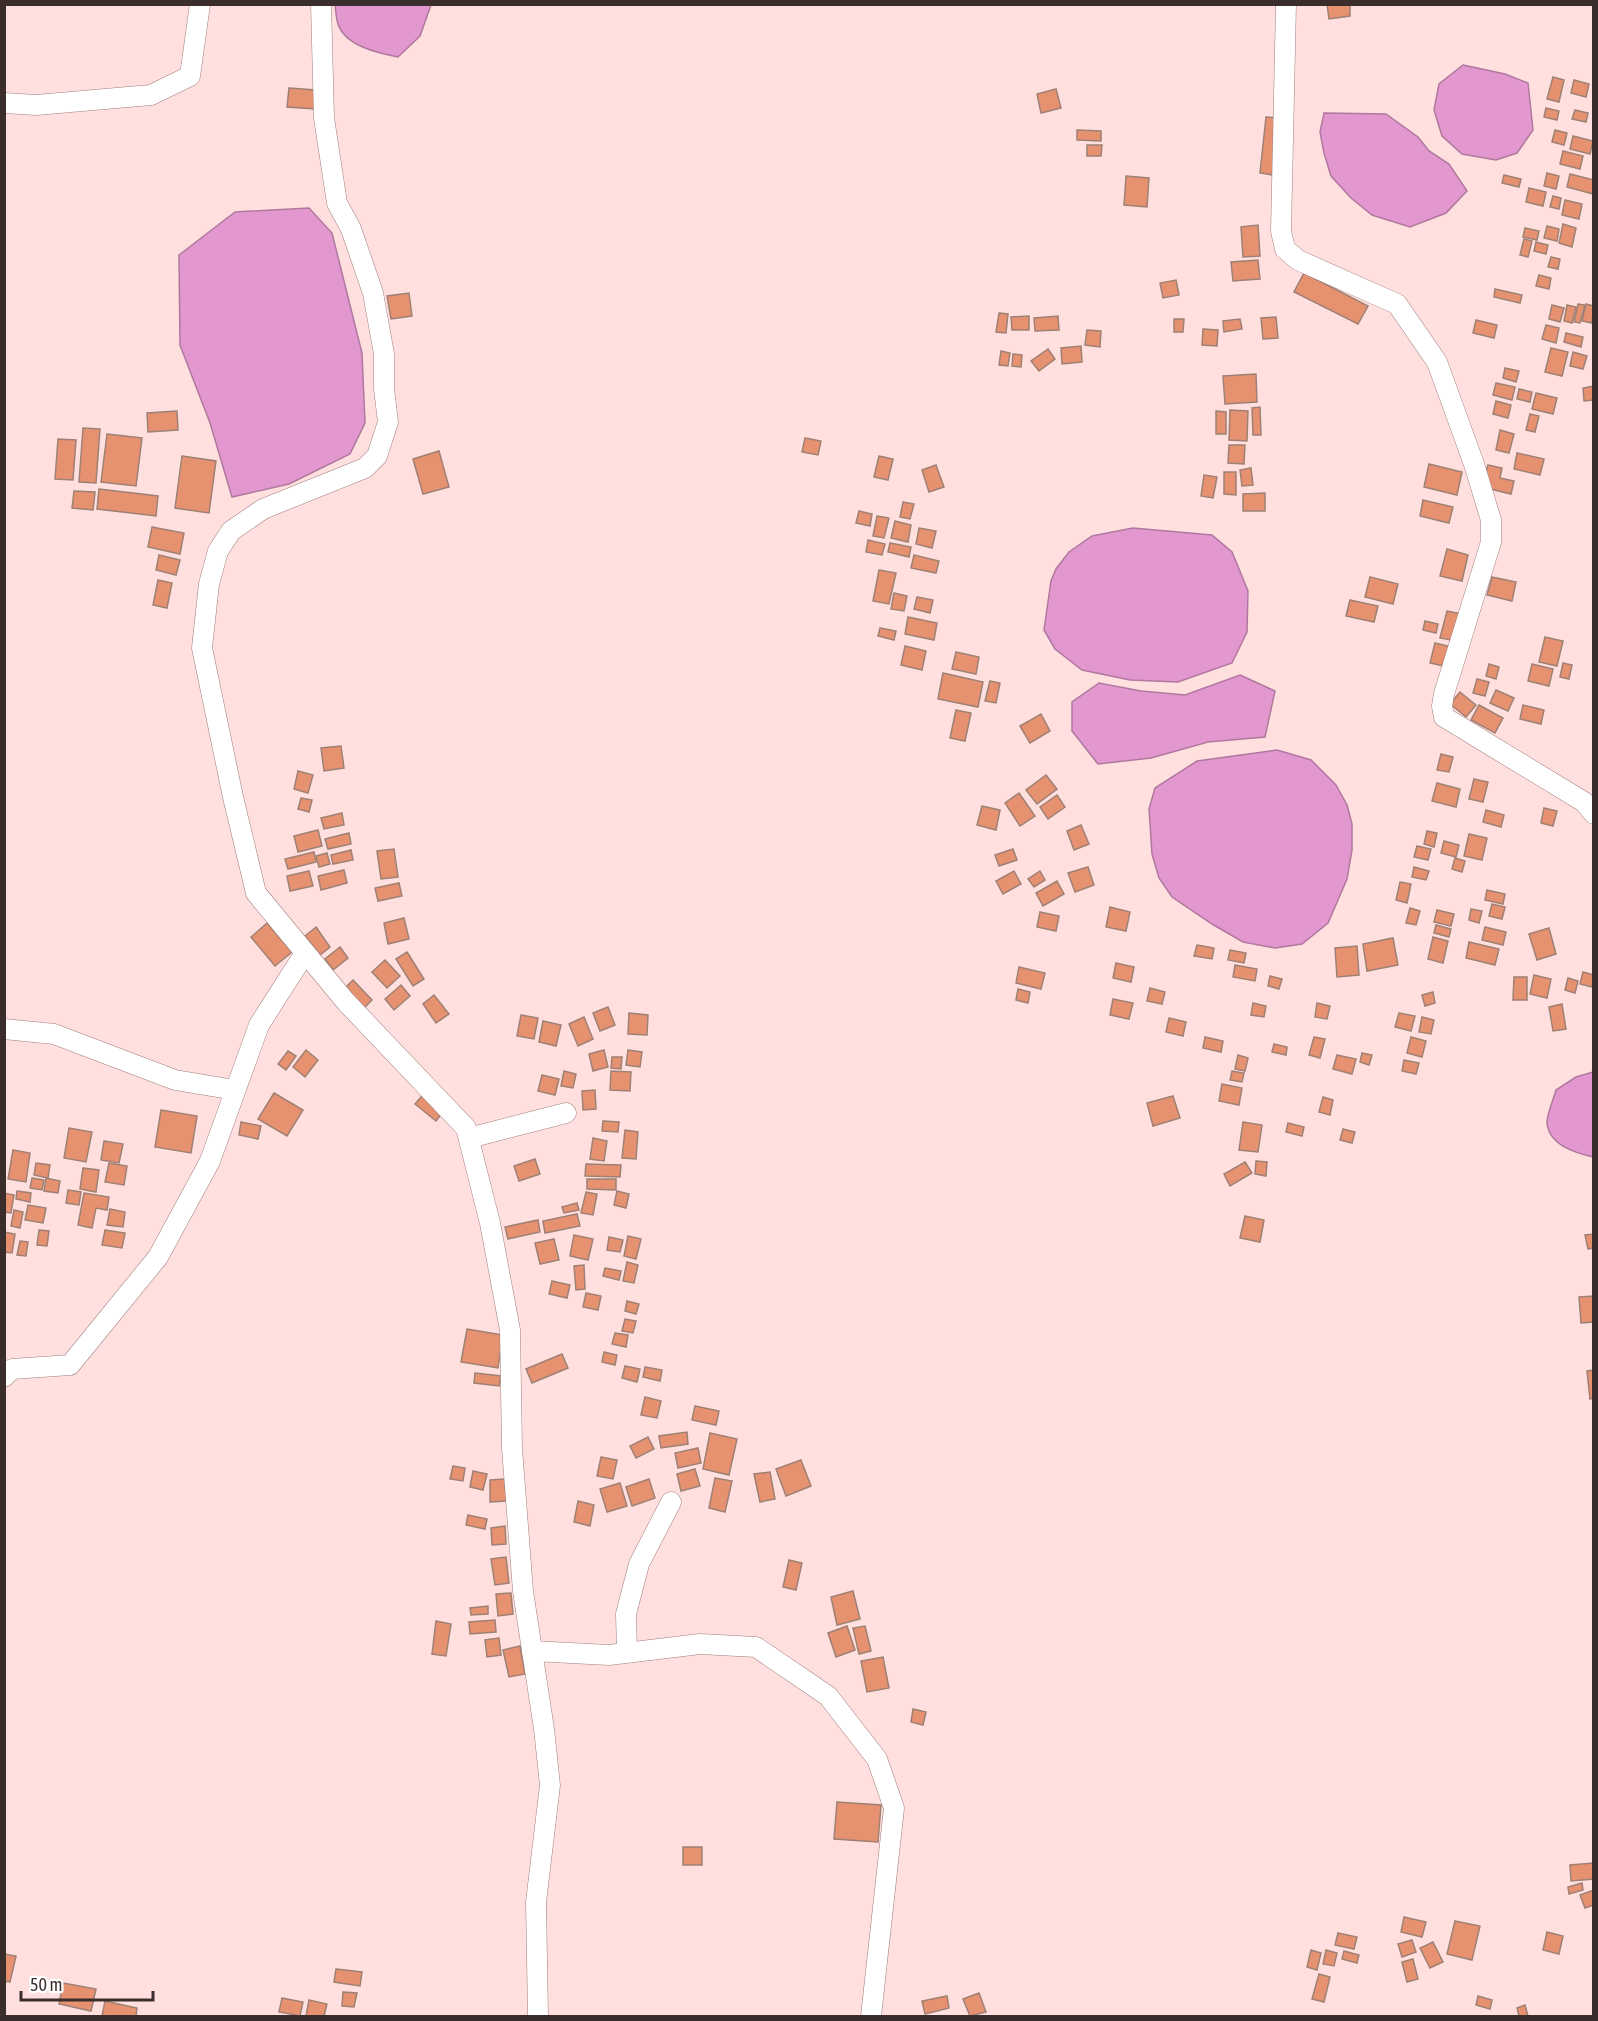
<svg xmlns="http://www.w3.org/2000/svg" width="1598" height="2021" font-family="'Asap Condensed',sans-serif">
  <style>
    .water { fill: #e298ce; stroke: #b0789e; stroke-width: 1.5 }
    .building { fill: #e69271; stroke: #9f8074; stroke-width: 1.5 }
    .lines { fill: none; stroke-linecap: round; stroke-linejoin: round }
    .minor-casing { stroke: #a07e7d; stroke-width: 21 }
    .minor { stroke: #fff; stroke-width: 20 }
  </style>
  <rect width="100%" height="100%" fill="#ffe0df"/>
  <g class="water">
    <path d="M335 5V4L431 5 420 36 398 57C378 53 345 46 338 24 336 18 336 11 335 5Z"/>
    <path d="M1463 65 1505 74 1528 83 1533 130 1517 153 1496 160 1462 154 1442 136 1434 110 1439 84Z"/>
    <path d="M1324 113 1386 114 1418 137 1429 151 1449 164 1467 191 1446 213 1410 227 1372 215 1351 198 1331 176 1324 153 1320 132Z"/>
    <path d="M309 208 332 233 362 353 365 423 350 454 289 484 232 497 210 423 180 345 179 255 235 212Z"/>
    <path d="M1133 528 1212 535 1232 552 1248 591 1247 632 1232 663 1178 682 1130 680 1082 670 1055 649 1044 630 1051 581 1056 569 1069 552 1092 536Z"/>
    <path d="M1240 675 1275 691 1265 737 1208 742 1151 758 1098 764 1072 731V702L1099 683 1141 691 1185 695Z"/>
    <path d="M1277 750 1311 760 1336 785 1347 805 1352 824V850L1347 879 1328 923 1302 944 1275 948 1243 942 1212 924 1172 897 1159 878 1152 854 1149 809 1155 788 1197 761Z"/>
    <path d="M1593 1072H1594L1593 1157C1576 1153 1548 1145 1547 1122 1547 1114 1554 1098 1556 1090L1576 1077Z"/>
  </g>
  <g class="building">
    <path d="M1327 4H1350V16L1329 19Z"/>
    <path d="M1553 77 1564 80 1559 102 1547 99Z"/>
    <path d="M1574 80 1589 84 1586 97 1571 93Z"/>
    <path d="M289 88 316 90 315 109 287 107Z"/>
    <path d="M1056 89 1061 108 1041 113 1037 94Z"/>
    <path d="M1546 108 1559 111 1557 120 1544 117Z"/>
    <path d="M1575 110 1588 113 1586 122 1572 119Z"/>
    <path d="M1266 117 1279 118 1272 175 1260 173Z"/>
    <path d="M1077 130 1101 131V141L1077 140Z"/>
    <path d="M1555 130 1567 133 1564 145 1552 142Z"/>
    <path d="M1573 136 1593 141 1590 154 1570 149Z"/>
    <path d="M1087 145H1102L1101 156H1087Z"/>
    <path d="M1563 151 1583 156 1580 169 1560 164Z"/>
    <path d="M1547 173 1559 176 1556 189 1544 186Z"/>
    <path d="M1570 174 1594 180 1593 194 1567 187Z"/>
    <path d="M1504 175 1521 179 1519 187 1502 183Z"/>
    <path d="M1126 176 1149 178 1147 207 1124 205Z"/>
    <path d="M1529 188 1546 192 1543 206 1526 202Z"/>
    <path d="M1553 196 1561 198 1559 209 1550 207Z"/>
    <path d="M1565 200 1582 204 1579 219 1562 215Z"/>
    <path d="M1563 224 1576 228 1572 247 1559 243Z"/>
    <path d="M1258 225 1260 256 1243 257 1241 227Z"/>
    <path d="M1547 226 1559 229 1557 241 1544 238Z"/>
    <path d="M1525 228 1539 231 1537 240 1523 237Z"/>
    <path d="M1524 239 1532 241 1528 257 1520 255Z"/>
    <path d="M1536 242 1548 245 1546 254 1534 251Z"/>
    <path d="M1551 257 1560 259 1558 269 1548 267Z"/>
    <path d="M1258 260 1260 279 1233 281 1231 262Z"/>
    <path d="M1304 273 1368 306 1358 324 1294 292Z"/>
    <path d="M1539 275 1551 278 1549 289 1536 286Z"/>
    <path d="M1176 280 1179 295 1163 298 1160 283Z"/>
    <path d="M1495 289 1522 295 1520 303 1494 297Z"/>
    <path d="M409 293 412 316 391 319 387 296Z"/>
    <path d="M1578 304 1585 305 1580 323 1574 322Z"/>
    <path d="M1586 304 1594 306 1592 323 1582 321Z"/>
    <path d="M1552 305 1564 308 1560 322 1549 319Z"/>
    <path d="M1567 305 1576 307 1572 323 1564 321Z"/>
    <path d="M999 313 1008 314 1006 333 996 332Z"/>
    <path d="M1029 316V330H1012L1011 317Z"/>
    <path d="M1058 316 1059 330 1035 331 1034 318Z"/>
    <path d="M1276 317 1278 338 1263 339 1261 318Z"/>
    <path d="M1174 319H1184L1183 332H1174Z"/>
    <path d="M1240 319 1242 329 1224 332 1223 321Z"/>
    <path d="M1476 320 1497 325 1494 338 1473 333Z"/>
    <path d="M1546 325 1559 328 1556 343 1542 339Z"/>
    <path d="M1203 329 1218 330 1217 346 1202 345Z"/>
    <path d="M1087 330 1101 331 1100 347 1085 345Z"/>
    <path d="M1566 333 1583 337 1581 347 1564 342Z"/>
    <path d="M1081 346 1082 362 1062 364 1061 348Z"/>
    <path d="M1551 348 1568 352 1562 376 1545 372Z"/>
    <path d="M1048 349 1055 359 1039 371 1031 361Z"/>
    <path d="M1001 351 1010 353 1008 366 999 365Z"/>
    <path d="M1573 352 1587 356 1583 369 1570 366Z"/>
    <path d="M1013 354 1022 355 1021 367 1012 366Z"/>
    <path d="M1505 368 1519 371 1516 382 1503 378Z"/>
    <path d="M1256 374 1257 402 1225 404 1223 376Z"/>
    <path d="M1496 383 1515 387 1512 400 1493 395Z"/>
    <path d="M1594 386V400L1584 401 1583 388Z"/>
    <path d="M1519 389 1532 392 1530 402 1517 399Z"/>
    <path d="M1536 393 1557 398 1553 414 1532 409Z"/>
    <path d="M1496 401 1511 405 1508 418 1493 414Z"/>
    <path d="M1260 407 1261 435H1253L1252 408Z"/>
    <path d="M1230 410 1248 411 1247 441 1229 440Z"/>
    <path d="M177 411 178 430 148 432 147 413Z"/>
    <path d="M1216 411 1226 412V434H1216Z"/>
    <path d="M1530 414 1539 416 1535 432 1526 430Z"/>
    <path d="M83 428 100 429 96 483 79 482Z"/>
    <path d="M1500 430 1514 434 1509 453 1496 450Z"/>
    <path d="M107 434 142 438 136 486 101 482Z"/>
    <path d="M805 438 821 441 818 455 802 452Z"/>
    <path d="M58 439 76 440 73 480 55 479Z"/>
    <path d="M1229 445H1245L1244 464 1228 463Z"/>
    <path d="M439 451 449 487 423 494 413 459Z"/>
    <path d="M1517 453 1544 459 1540 475 1514 469Z"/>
    <path d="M182 456 216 461 209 513 175 508Z"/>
    <path d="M879 456 893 459 888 480 874 477Z"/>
    <path d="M1429 464 1462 472 1457 495 1424 487Z"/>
    <path d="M936 465 944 487 929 492 922 470Z"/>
    <path d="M1488 465 1502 468 1500 478 1514 481 1511 494 1482 487Z"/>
    <path d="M1251 468 1253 485 1242 486 1240 470Z"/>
    <path d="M1224 472H1236V495L1224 494Z"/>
    <path d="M1204 475 1217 477 1213 498 1201 496Z"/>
    <path d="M99 489 158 496 156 516 97 509Z"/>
    <path d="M74 491 95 492 93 510 72 508Z"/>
    <path d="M1265 493V511H1243V494Z"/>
    <path d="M1423 500 1453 507 1449 523 1420 516Z"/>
    <path d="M903 502 914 504 910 519 900 517Z"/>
    <path d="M859 511 872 514 870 526 856 523Z"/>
    <path d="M877 516 889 518 884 538 873 536Z"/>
    <path d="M895 521 911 525 908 542 891 538Z"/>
    <path d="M152 527 184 533 180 554 148 547Z"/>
    <path d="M919 528 936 531 932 548 916 544Z"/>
    <path d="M868 540 885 544 882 555 866 552Z"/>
    <path d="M890 543 911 547 909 557 888 552Z"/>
    <path d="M1447 549 1468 555 1462 581 1440 576Z"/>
    <path d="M159 555 180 560 176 575 156 570Z"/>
    <path d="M914 555 939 561 936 573 911 568Z"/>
    <path d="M879 570 896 573 889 604 873 601Z"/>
    <path d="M1370 577 1398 584 1393 604 1365 597Z"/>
    <path d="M1492 577 1516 582 1512 601 1487 595Z"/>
    <path d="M158 580 172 583 167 608 153 605Z"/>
    <path d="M894 593 907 596 904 611 891 609Z"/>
    <path d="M917 597 933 600 930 613 914 609Z"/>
    <path d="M1350 600 1378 606 1374 622 1346 616Z"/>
    <path d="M1447 611 1462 614 1456 641 1440 638Z"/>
    <path d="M908 617 937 623 934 640 905 634Z"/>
    <path d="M1425 621 1438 624 1436 633 1423 630Z"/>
    <path d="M880 628 896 631 894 640 878 636Z"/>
    <path d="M1545 637 1563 641 1557 666 1539 662Z"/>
    <path d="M1435 643 1452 647 1448 667 1430 663Z"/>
    <path d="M905 646 926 651 922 670 901 665Z"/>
    <path d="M956 652 979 657 976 674 952 669Z"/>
    <path d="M1563 663 1572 665 1569 679 1560 677Z"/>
    <path d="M1489 664 1499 667 1496 679 1486 676Z"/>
    <path d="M1532 664 1553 669 1549 686 1528 681Z"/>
    <path d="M943 673 983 682 978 707 938 699Z"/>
    <path d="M1477 679 1489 682 1485 696 1473 693Z"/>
    <path d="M990 681 1000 683 996 703 985 701Z"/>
    <path d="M1496 690 1514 698 1508 711 1490 703Z"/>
    <path d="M1460 692 1476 705 1466 717 1450 704Z"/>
    <path d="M1479 705 1503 718 1495 733 1471 720Z"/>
    <path d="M1523 705 1544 710 1541 724 1520 719Z"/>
    <path d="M956 710 971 713 965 741 950 738Z"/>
    <path d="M1041 714 1050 731 1030 743 1020 726Z"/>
    <path d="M341 746 344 768 324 771 321 748Z"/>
    <path d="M1441 754 1453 757 1449 772 1437 770Z"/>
    <path d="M298 771 313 775 308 793 294 789Z"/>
    <path d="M1046 775 1057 789 1037 804 1026 790Z"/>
    <path d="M1474 779 1488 782 1483 802 1469 799Z"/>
    <path d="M1437 783 1460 789 1456 807 1432 801Z"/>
    <path d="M1019 793 1035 816 1020 826 1005 803Z"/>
    <path d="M1057 795 1065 807 1048 819 1040 807Z"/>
    <path d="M301 798 312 800 309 812 298 809Z"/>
    <path d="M982 806 1000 810 996 830 977 825Z"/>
    <path d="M1544 808 1557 811 1553 826 1541 823Z"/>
    <path d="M1486 810 1504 815 1501 827 1483 822Z"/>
    <path d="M342 813 344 825 324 829 321 818Z"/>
    <path d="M1081 825 1089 844 1074 850 1067 831Z"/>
    <path d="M318 830 322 846 298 852 294 836Z"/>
    <path d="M1427 831 1437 833 1434 847 1424 844Z"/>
    <path d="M349 833 351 844 328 849 325 839Z"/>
    <path d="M1469 834 1487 838 1482 860 1464 856Z"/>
    <path d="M1444 841 1459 845 1456 857 1441 853Z"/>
    <path d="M1417 846 1431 849 1428 860 1414 857Z"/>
    <path d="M394 849 398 877 381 879 377 851Z"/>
    <path d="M1013 849 1017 860 999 866 995 855Z"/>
    <path d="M351 850 353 860 333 864 331 855Z"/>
    <path d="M314 852 316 862 288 869 285 859Z"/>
    <path d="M327 853 330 864 319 867 316 856Z"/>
    <path d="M1455 858 1465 861 1462 872 1452 869Z"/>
    <path d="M1088 867 1094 885 1075 892 1068 873Z"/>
    <path d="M1414 867 1429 871 1426 880 1412 877Z"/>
    <path d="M344 870 347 883 321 890 318 876Z"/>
    <path d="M309 871 313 886 290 891 287 876Z"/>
    <path d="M1014 871 1021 884 1003 894 996 881Z"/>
    <path d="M1040 871 1045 880 1034 887 1028 879Z"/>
    <path d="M1057 881 1064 894 1043 906 1036 893Z"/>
    <path d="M1400 882 1411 884 1407 903 1396 900Z"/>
    <path d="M399 883 402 896 378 901 375 888Z"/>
    <path d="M1487 890 1505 894 1503 904 1485 900Z"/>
    <path d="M1492 904 1505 907 1502 919 1489 916Z"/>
    <path d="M1110 907 1130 912 1126 931 1106 927Z"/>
    <path d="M1410 908 1420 911 1416 925 1406 923Z"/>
    <path d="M1471 909 1482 911 1479 923 1469 920Z"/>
    <path d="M1437 910 1454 914 1451 926 1434 922Z"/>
    <path d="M1040 912 1059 916 1056 931 1037 927Z"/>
    <path d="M404 918 409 939 388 944 384 923Z"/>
    <path d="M267 923 292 952 275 966 251 937Z"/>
    <path d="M1436 925 1451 929 1449 937 1434 933Z"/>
    <path d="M316 927 330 947 320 955 305 936Z"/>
    <path d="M1485 927 1506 932 1503 945 1482 940Z"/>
    <path d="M1549 928 1556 954 1537 960 1529 934Z"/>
    <path d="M1433 937 1448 941 1443 963 1428 959Z"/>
    <path d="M1393 938 1398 965 1367 971 1363 944Z"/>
    <path d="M1469 942 1499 949 1495 965 1466 958Z"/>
    <path d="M1197 945 1214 948 1212 959 1194 956Z"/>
    <path d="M1357 946 1359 975 1337 977 1335 948Z"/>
    <path d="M340 947 348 958 333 970 325 959Z"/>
    <path d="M1230 950 1246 953 1244 963 1228 960Z"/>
    <path d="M407 952 424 979 413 986 396 959Z"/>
    <path d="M385 960 400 976 387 988 372 972Z"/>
    <path d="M1116 963 1134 967 1131 982 1113 978Z"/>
    <path d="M1235 965 1257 969 1255 981 1233 977Z"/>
    <path d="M1019 967 1045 973 1041 989 1016 983Z"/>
    <path d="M1583 972 1594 975 1592 987 1580 984Z"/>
    <path d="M1534 975 1551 979 1547 998 1530 994Z"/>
    <path d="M1270 976 1282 979 1279 989 1268 986Z"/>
    <path d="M1514 977H1527V1000H1513Z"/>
    <path d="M1568 978 1578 981 1575 993 1565 990Z"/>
    <path d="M353 980 372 1000 364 1008 345 988Z"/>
    <path d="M401 985 410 996 394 1010 385 999Z"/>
    <path d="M1150 988 1165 992 1162 1004 1147 1001Z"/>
    <path d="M1018 989 1030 992 1028 1003 1016 1000Z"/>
    <path d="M1433 992 1435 1003 1425 1006 1422 995Z"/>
    <path d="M434 995 449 1014 436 1023 423 1004Z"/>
    <path d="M1113 999 1133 1003 1129 1019 1110 1015Z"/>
    <path d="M1253 1003 1266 1006 1264 1017 1251 1015Z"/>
    <path d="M1317 1003 1330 1006 1327 1019 1315 1017Z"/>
    <path d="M1562 1004 1566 1029 1553 1031 1549 1007Z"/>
    <path d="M608 1007 615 1025 600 1031 593 1013Z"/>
    <path d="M629 1013 648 1015 647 1035 628 1034Z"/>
    <path d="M1399 1013 1415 1016 1411 1031 1395 1027Z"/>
    <path d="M521 1015 538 1018 534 1039 517 1036Z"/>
    <path d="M584 1017 593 1039 578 1046 569 1024Z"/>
    <path d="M1422 1017 1434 1020 1431 1034 1419 1032Z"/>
    <path d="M1169 1018 1186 1022 1183 1036 1166 1032Z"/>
    <path d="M543 1021 561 1025 556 1046 539 1042Z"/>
    <path d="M1205 1037 1223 1041 1221 1052 1203 1048Z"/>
    <path d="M1314 1037 1325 1039 1320 1058 1309 1055Z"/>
    <path d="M1411 1037 1426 1041 1422 1057 1407 1053Z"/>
    <path d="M1274 1044 1287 1047 1286 1055 1272 1052Z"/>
    <path d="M306 1050 318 1060 305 1077 293 1067Z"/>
    <path d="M604 1050 608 1067 593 1071 589 1054Z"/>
    <path d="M628 1050 642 1052 640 1067 626 1065Z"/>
    <path d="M288 1051 296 1056 286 1070 278 1064Z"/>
    <path d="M1362 1053 1372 1055 1369 1065 1360 1062Z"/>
    <path d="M1238 1055 1248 1058 1245 1071 1235 1069Z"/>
    <path d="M1337 1055 1356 1059 1352 1074 1333 1069Z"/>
    <path d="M612 1057H622L621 1069 611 1068Z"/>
    <path d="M1404 1060 1419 1063 1416 1074 1402 1071Z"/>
    <path d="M564 1071 576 1074 573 1088 561 1086Z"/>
    <path d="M611 1071 631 1072 630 1091 610 1090Z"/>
    <path d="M1232 1071 1244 1073 1242 1082 1230 1080Z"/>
    <path d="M542 1075 559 1079 555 1095 538 1091Z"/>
    <path d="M1222 1084 1242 1088 1239 1105 1219 1101Z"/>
    <path d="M595 1090 596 1109 583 1110 582 1091Z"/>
    <path d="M274 1093 303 1110 287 1136 258 1119Z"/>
    <path d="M422 1096 443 1112 436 1121 415 1104Z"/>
    <path d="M1173 1096 1180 1118 1153 1126 1147 1103Z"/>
    <path d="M1323 1097 1333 1100 1330 1115 1319 1112Z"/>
    <path d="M161 1110 197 1116 191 1153 155 1147Z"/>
    <path d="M603 1121 619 1122 618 1132 602 1131Z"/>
    <path d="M241 1122 261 1126 258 1139 239 1135Z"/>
    <path d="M1243 1122 1262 1125 1258 1152 1239 1150Z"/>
    <path d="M1288 1123 1304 1127 1302 1136 1286 1132Z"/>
    <path d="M69 1128 92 1132 86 1162 64 1158Z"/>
    <path d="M1343 1129 1355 1132 1352 1143 1340 1140Z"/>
    <path d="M625 1130 638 1132 636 1159 622 1158Z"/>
    <path d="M593 1138 607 1141 604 1161 590 1159Z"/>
    <path d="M104 1141 123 1144 119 1163 101 1160Z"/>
    <path d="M13 1150 30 1153 26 1182 8 1179Z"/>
    <path d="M535 1159 540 1174 519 1181 514 1166Z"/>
    <path d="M1256 1161 1267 1162 1266 1176 1255 1174Z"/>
    <path d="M1245 1162 1252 1173 1230 1186 1224 1174Z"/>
    <path d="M36 1163 50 1165 48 1178 34 1175Z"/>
    <path d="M109 1163 127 1166 124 1185 105 1182Z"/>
    <path d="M586 1164 621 1165 620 1177 585 1176Z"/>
    <path d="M83 1168 99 1170 96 1192 80 1189Z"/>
    <path d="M32 1178 44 1180 42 1190 30 1188Z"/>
    <path d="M46 1178 60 1181 58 1193 44 1191Z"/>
    <path d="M587 1179H616V1190L587 1189Z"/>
    <path d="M68 1190 81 1192 79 1205 66 1203Z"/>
    <path d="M17 1191 31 1193 30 1202 16 1199Z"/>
    <path d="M617 1191 629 1194 626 1208 614 1205Z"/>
    <path d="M586 1192 597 1194 593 1215 581 1213Z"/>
    <path d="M4 1193 14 1195 11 1213 4 1212Z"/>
    <path d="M84 1193 109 1197 107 1210 96 1208 92 1228 78 1225Z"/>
    <path d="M577 1203 579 1210 564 1213 562 1207Z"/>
    <path d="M28 1205 46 1208 43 1223 25 1220Z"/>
    <path d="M110 1209 125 1212 123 1227 107 1225Z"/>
    <path d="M14 1210 23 1212 20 1228 11 1226Z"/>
    <path d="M577 1214 580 1226 545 1233 543 1221Z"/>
    <path d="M1245 1216 1264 1220 1260 1242 1240 1238Z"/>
    <path d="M538 1220 540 1232 508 1239 505 1227Z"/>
    <path d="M39 1230 49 1231 47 1246 37 1245Z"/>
    <path d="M105 1230 125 1233 122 1248 102 1245Z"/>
    <path d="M4 1232 15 1234 12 1253 4 1252Z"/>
    <path d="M1594 1234V1248L1588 1249 1585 1235Z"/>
    <path d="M574 1235 593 1239 588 1260 570 1256Z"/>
    <path d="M628 1236 641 1239 636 1259 624 1256Z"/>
    <path d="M609 1237 623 1240 620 1252 607 1250Z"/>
    <path d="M554 1239 559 1260 540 1264 535 1243Z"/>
    <path d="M20 1241 28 1242 26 1256 17 1255Z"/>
    <path d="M627 1262 638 1265 634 1283 623 1281Z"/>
    <path d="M584 1265 585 1289 576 1290 574 1266Z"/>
    <path d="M605 1268 621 1271 619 1280 603 1276Z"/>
    <path d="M552 1281 570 1285 567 1298 549 1294Z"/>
    <path d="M586 1293 601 1296 598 1310 583 1307Z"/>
    <path d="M1594 1296V1322L1581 1323 1579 1297Z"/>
    <path d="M627 1301 639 1304 636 1314 625 1311Z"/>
    <path d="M625 1319 636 1321 633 1333 622 1331Z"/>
    <path d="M467 1329 503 1335 498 1368 461 1362Z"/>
    <path d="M615 1333 628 1335 626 1347 612 1344Z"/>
    <path d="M604 1352 617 1355 615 1365 602 1362Z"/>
    <path d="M562 1354 568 1368 532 1383 526 1369Z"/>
    <path d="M625 1366 640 1369 637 1382 622 1378Z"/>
    <path d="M645 1367 662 1370 660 1381 643 1377Z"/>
    <path d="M1594 1370V1398L1590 1399 1587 1371Z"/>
    <path d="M475 1373 501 1376 499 1386 474 1383Z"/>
    <path d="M645 1397 661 1401 657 1418 641 1415Z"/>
    <path d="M695 1406 719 1411 716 1425 692 1420Z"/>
    <path d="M687 1432 688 1444 661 1448 659 1436Z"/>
    <path d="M710 1433 737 1439 729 1475 703 1469Z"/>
    <path d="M648 1437 654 1449 636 1458 630 1446Z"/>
    <path d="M698 1448 701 1463 678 1468 675 1453Z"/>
    <path d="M601 1457 617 1460 613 1479 597 1476Z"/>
    <path d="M801 1460 811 1486 786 1496 776 1469Z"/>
    <path d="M453 1466 465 1468 463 1481 450 1479Z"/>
    <path d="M695 1469 700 1486 681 1491 677 1474Z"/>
    <path d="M473 1471 487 1474 483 1490 470 1487Z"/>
    <path d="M770 1472 775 1499 760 1502 754 1474Z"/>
    <path d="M715 1478 732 1481 725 1512 709 1508Z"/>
    <path d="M505 1479 506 1501 490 1502V1480Z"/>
    <path d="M649 1479 655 1498 632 1506 626 1487Z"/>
    <path d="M620 1483 627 1506 607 1512 600 1489Z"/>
    <path d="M578 1501 594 1505 590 1526 574 1522Z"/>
    <path d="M468 1515 487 1519 485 1529 466 1525Z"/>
    <path d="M505 1526 506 1544 492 1545 491 1528Z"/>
    <path d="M506 1557 509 1583 495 1585 491 1559Z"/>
    <path d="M789 1560 802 1563 796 1590 783 1587Z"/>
    <path d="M853 1591 860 1619 837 1625 831 1597Z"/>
    <path d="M511 1593 513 1614 498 1616 496 1594Z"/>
    <path d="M488 1606V1614L471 1615 470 1608Z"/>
    <path d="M495 1620 496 1632 470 1634 469 1622Z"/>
    <path d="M436 1621 451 1624 446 1656 432 1654Z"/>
    <path d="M847 1626 855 1650 836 1657 828 1633Z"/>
    <path d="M865 1626 871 1651 859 1654 853 1628Z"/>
    <path d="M499 1638 501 1655 487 1657 485 1640Z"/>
    <path d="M520 1646 525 1674 509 1677 503 1650Z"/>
    <path d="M883 1657 889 1688 867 1692 861 1661Z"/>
    <path d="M913 1709 926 1712 923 1725 911 1722Z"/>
    <path d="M837 1802 881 1805 878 1842 834 1839Z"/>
    <rect x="683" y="1847" width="19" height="18"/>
    <path d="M1593 1863 1594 1879 1571 1881 1570 1865Z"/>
    <path d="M1582 1883 1583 1890 1569 1894 1568 1887Z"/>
    <path d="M1594 1890V1905L1585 1908 1580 1895Z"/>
    <path d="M1404 1917 1426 1922 1422 1937 1401 1932Z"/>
    <path d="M1455 1921 1480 1926 1472 1960 1447 1954Z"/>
    <path d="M1547 1932 1563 1936 1559 1954 1543 1950Z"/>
    <path d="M1338 1933 1357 1937 1354 1949 1335 1945Z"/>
    <path d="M1412 1940 1416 1952 1402 1957 1398 1944Z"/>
    <path d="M1433 1942 1443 1962 1430 1968 1420 1948Z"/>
    <path d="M1311 1950 1321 1953 1317 1970 1307 1967Z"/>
    <path d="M1326 1950 1337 1953 1334 1966 1323 1964Z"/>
    <path d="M1344 1951 1359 1955 1357 1963 1342 1959Z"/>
    <path d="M4 1954 16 1956 10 1982 4 1981Z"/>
    <path d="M1413 1959 1418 1979 1407 1982 1402 1962Z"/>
    <path d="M336 1969 362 1972 360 1986 334 1982Z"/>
    <path d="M1319 1974 1330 1977 1324 2002 1312 1999Z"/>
    <path d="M63 1983 96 1989 91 2011 59 2004Z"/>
    <path d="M343 1992 357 1993 354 2007 342 2006Z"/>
    <path d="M979 1993 986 2012 970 2016 963 1999Z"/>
    <path d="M947 1996 949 2008 925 2014 922 2001Z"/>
    <path d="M1478 1996 1492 2000 1490 2009 1476 2005Z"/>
    <path d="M282 1998 303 2002 300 2016 279 2012Z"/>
    <path d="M309 2000 327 2004 324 2016H306Z"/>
    <path d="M105 2001 137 2008 136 2016H102Z"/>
    <path d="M1525 2005 1528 2016H1519L1517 2008Z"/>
  </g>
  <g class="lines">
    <defs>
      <g id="minor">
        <path d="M321 4 324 118 337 203 351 229 373 293 384 354V389L388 422 377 456 365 468 263 509 231 531 218 551 209 584 202 648 233 797 256 893 346 1002 466 1128 490 1223 510 1330 512 1448 523 1591 544 1729 550 1785 536 1902 538 2016"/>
        <path d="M1286 4 1281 231 1285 249 1298 260 1397 304 1437 362 1474 464 1491 520V542L1444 694 1442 706 1444 717 1584 802 1594 814"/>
        <path d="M4 103 36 105 151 95 190 76 200 4"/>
        <path d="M4 1029 54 1034 175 1080 235 1090"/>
        <path d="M469 1138 566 1113"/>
        <path d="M4 1377 12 1369 70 1365 158 1257 210 1161 259 1025 305 953"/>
        <path d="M532 1651 609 1655 700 1644 756 1647 828 1696 877 1759 894 1808 871 2016"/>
        <path d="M627 1652 626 1614 639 1564 671 1502"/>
      </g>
    </defs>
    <use href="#minor" class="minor-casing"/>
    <use href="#minor" class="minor"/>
  </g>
  <rect width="1598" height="2021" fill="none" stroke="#3c2d2d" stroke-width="12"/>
  <path d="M21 1991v9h132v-9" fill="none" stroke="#3c2d2d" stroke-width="3"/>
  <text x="30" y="1991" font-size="18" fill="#3c2d2d" stroke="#ffffff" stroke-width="4.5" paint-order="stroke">50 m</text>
</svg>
